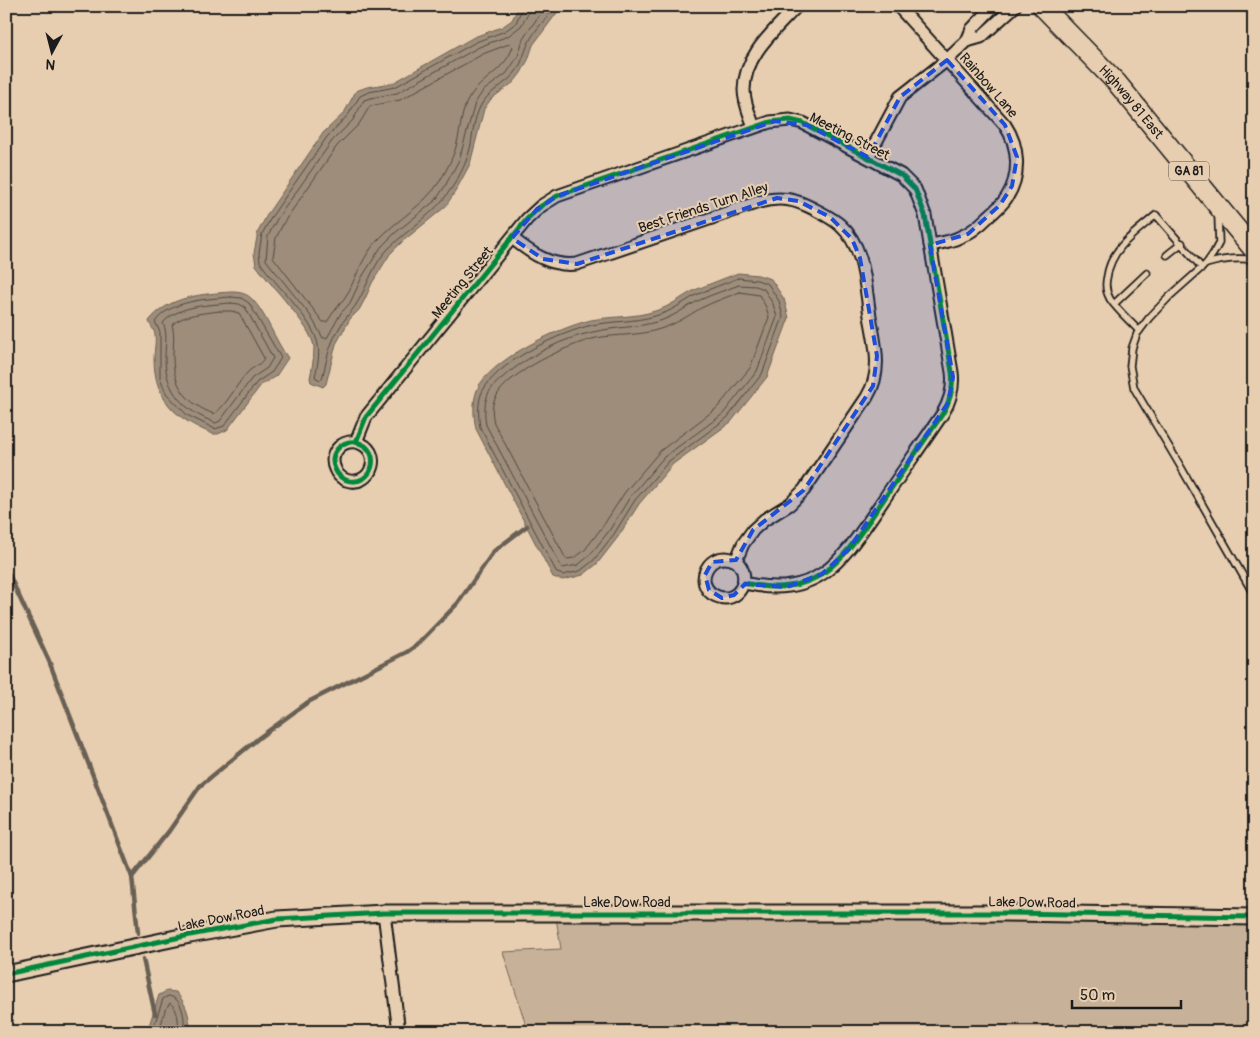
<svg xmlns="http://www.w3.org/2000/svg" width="1260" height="1038" font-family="Pangolin,sans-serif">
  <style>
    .green { fill: #c7b198; stroke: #72665a }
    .water { fill: #9d8d7a; stroke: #696054 }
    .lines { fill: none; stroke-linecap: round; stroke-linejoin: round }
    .shore { stroke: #504942; stroke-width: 1 }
    .stream { stroke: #696054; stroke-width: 4.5 }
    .service-casing { stroke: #1c1c1c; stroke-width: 9 }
    .minor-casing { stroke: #1c1c1c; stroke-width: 15 }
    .tertiary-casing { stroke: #1c1c1c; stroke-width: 19 }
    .primary-casing { stroke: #1c1c1c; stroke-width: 22 }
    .service { stroke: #e8ceb0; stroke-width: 5.5 }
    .minor { stroke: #e8ceb0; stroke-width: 11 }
    .tertiary { stroke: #e8ceb0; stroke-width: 15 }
    .primary { stroke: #e8ceb0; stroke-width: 19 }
    .cycleway-casing { stroke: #e8ceb0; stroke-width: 8 }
    .cycleway { stroke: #00873e; stroke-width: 5 }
    .marked { fill: #1d4ed8; fill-opacity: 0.2; stroke: #1d4ed8; stroke-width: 4; stroke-dasharray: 10 6; stroke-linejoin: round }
    .labels { text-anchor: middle; stroke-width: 4; stroke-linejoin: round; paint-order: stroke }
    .shield { fill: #e8ceb0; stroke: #595148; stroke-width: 1 }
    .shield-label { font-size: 12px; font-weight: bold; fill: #1c1c1c }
    .street-label { font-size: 14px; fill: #1c1c1c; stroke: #e8ceb0 }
  </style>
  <rect width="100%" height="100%" fill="#e8ceb0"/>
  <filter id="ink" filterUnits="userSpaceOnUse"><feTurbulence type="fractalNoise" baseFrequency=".02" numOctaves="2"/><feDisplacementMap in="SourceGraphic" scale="10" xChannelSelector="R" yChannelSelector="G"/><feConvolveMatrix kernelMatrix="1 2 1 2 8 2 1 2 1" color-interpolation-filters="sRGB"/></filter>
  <g filter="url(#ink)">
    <path class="green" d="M554 905 1198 920 1254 918V1032H528L503 952 561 949Z"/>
    <g class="water">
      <path d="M519 6H562L533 45 528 60 521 73 514 82 491 99 484 109 470 164 455 192 445 207 403 241 390 254 372 283 365 299 359 310 350 319 336 344 326 384 323 387 311 382 310 378C312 369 314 357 314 347 312 327 269 284 256 265L254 253 258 232 268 213 323 133 344 113 356 91 367 87 393 83 474 37 502 27 512 20Z"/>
      <path d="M738 273 758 275 771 279 784 299 789 318 767 377 731 422 673 464 639 504 618 537 597 564 583 575 563 580 553 577 476 429C473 414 472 397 480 384 499 356 558 328 591 320 612 316 634 318 655 311 670 307 681 297 695 290 709 284 723 279 738 273Z"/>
      <path d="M231 292C239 292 247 293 253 300 266 314 275 340 288 358L276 376 261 385 227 430 218 434H213C176 419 154 400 154 358 154 350 157 338 154 331 152 327 150 325 149 321 169 296 202 294 231 292Z"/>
      <path d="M167 991 176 992C187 1005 190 1016 190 1032H147L159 995Z"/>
    </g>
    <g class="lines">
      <g class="shore">
        <path d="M523 6 516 23 505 31 476 42 395 87 369 92 360 96 348 115 327 137 272 216 262 234 259 253 260 262C275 285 314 320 318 345 320 355 317 367 315 377L320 380 322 379C326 363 329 346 337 332 343 319 354 310 360 298 369 281 375 262 388 249 409 228 435 214 451 189 460 176 468 160 471 144 473 132 474 119 480 107 487 91 507 85 517 70 523 61 524 52 529 42 535 29 547 18 556 6"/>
        <path d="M529 6V12L521 26 508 36 479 47 397 93 371 98 364 100 353 120 332 141 277 219 268 236 266 260 310 315 323 338H327L341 313 350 303 362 277 381 247 395 233 436 200 445 186 459 160 475 103 483 91 506 74 511 67 518 56 523 39 540 14 548 6"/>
        <path d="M510 44 513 47C505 71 481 78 469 98 461 111 461 128 457 143 454 156 447 169 440 181 424 206 397 219 377 241 364 255 357 274 349 291 343 302 333 311 327 322H323L273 257 276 238 284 222 337 146 359 124 370 106 400 100 483 54Z"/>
        <path d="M738 278 757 280 768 284 779 301 783 317 762 374 727 418 669 461 635 500 614 534 593 561 580 571 563 575 557 573 480 427C478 414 477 398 485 387 504 359 559 333 592 325 613 321 635 322 655 316 671 312 682 303 696 295 709 289 724 284 738 278Z"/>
        <path d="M739 285 756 286 764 289 773 304 777 317 757 371 723 414 664 457 630 497 609 531 589 556 578 565 562 568 486 425C484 414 484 402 489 392 493 385 502 378 508 373 533 354 561 339 593 332 614 327 635 328 656 322 673 318 685 307 700 300 713 294 726 290 739 285Z"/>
        <path d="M740 292 759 295 766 307 769 317 750 368 717 408 660 451 625 492 603 526 584 551 574 558 566 559 494 423C492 414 491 405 496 397 508 372 570 344 596 338 618 334 640 336 660 329 676 324 688 316 701 308 713 302 727 297 740 292Z"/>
        <path d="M231 297 241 298 249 303 281 358 272 372 257 382 224 426 215 429 187 415 166 393 160 379V332L155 322C170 300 207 299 231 297Z"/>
        <path d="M231 303 239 304 245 307 273 358 267 368 252 378 220 421 216 423C184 411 165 392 165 357 165 345 168 334 163 323 178 305 210 305 231 303Z"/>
        <path d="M220 311H231L239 313 264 358C260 366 252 367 247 373 235 386 228 404 214 414 187 404 173 386 173 357 173 346 175 335 172 325 183 314 205 313 220 311Z"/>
        <path d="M152 1032 163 999 168 996C184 998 184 1019 185 1032"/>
        <path d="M159 1032 165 1010 170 1003C179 1010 178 1021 179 1032"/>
      </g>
      <g class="stream">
        <path d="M6 568 49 661 132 877 138 933"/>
        <path d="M132 877 169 831 200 786 260 737 308 702 407 652 418 644 458 603 494 551 527 526"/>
        <path d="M143 959 155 1014"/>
      </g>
      <defs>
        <g id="service">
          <path d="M1218 215 1219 243 1213 254 1206 264 1170 296 1149 318 1137 334 1132 348 1130 366 1134 388 1178 462 1254 595"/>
          <path d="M1167 255 1182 243"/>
          <path d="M1206 264C1223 259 1237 257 1254 260"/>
          <path d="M1114 304 1147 273"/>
          <path d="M1139 331C1130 321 1118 311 1110 299 1106 292 1105 285 1107 277 1111 248 1135 233 1156 215L1202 268"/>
        </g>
        <g id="minor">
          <path d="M898 6 1005 125C1019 146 1021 175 1007 197 1002 205 995 211 988 217 980 225 971 233 960 237 951 242 940 243 930 245"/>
          <path d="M994 6 972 29 967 41 981 37 1015 6"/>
          <path d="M754 127C750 115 744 103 744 90 744 55 775 30 797 6"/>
          <path d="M868 157 900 97 947 60 967 41"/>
          <path d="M512 238C532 254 551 267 577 264L759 202C780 196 795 199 814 209 823 214 832 218 840 225 865 247 865 285 870 316 875 344 883 371 867 397L804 490 790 504 764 520 753 530 743 544 736 561C754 577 738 606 716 596 691 585 709 547 736 561"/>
          <path d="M356 442C341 440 328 454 335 469 337 474 341 478 346 480 372 489 385 449 356 442L366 417 527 219 541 206 557 196 770 122 790 120 803 123 901 175 915 189 925 215 952 372C954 387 950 401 943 413 923 443 902 472 882 502 844 557 821 601 744 583"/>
          <path d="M384 913 399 1032"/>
        </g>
        <path id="tertiary" d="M6 974 190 935 277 919 384 913H1005L1254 917"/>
        <g id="primary">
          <path id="s1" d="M1042 6 1117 83 1254 250"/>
        </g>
      </defs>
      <use href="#service" class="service-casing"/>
      <use href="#minor" class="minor-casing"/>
      <use href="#tertiary" class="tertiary-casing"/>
      <use href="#primary" class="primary-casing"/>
      <use href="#service" class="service"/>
      <use href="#minor" class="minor"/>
      <use href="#tertiary" class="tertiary"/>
      <use href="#primary" class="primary"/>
      <defs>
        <g id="cycleway">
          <path d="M356 442C341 440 328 454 335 469 337 474 341 478 346 480 372 489 385 449 356 442L366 417 527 219 541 206 557 196 770 122 790 120 803 123 901 175 915 189 925 215 952 372C954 387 950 401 943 413 923 443 902 472 882 502 844 557 821 601 744 583"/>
          <path d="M6 974 190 935 277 919 384 913H1005L1254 917"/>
        </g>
      </defs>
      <use href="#cycleway" class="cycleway-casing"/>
      <use href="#cycleway" class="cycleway"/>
    </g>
  </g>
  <path class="marked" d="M947 60 1005 125 1017 157 1012 186 1000 205 968 234 930 245 953 377 948 403 849 549 822 574 787 587 745 584 734 595 722 598 709 590 705 575 712 562 736 560 753 530 804 490 873 386 877 356 860 258 852 239 830 217 798 201 777 198 577 264 543 259 512 238 537 209 557 196 775 121 807 125 868 157 900 97Z"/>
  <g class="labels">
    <rect class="shield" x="1169" y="161.5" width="40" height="19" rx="4"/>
    <g class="shield-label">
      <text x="1189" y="175">GA 81</text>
    </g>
    <g class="street-label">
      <text transform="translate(989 85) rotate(49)" y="5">Rainbow Lane</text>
      <text dy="5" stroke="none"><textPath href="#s1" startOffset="131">Highway 81 East</textPath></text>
      <text transform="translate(850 136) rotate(27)" y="5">Meeting Street</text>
      <text transform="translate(703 207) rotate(-18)" y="5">Best Friends Turn Alley</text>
      <text transform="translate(462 282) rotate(-51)" y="5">Meeting Street</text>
      <text x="627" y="907">Lake Dow Road</text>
      <text transform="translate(1032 902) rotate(1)" y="5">Lake Dow Road</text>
      <text transform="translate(221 918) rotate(-11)" y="5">Lake Dow Road</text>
    </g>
  </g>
  <rect width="1260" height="1038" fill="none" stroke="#e8ceb0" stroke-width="25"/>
  <rect x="12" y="12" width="1235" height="1013" fill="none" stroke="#1c1c1c" stroke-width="2" filter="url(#ink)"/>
  <g transform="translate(52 52) rotate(187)" stroke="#e8ceb0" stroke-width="4" paint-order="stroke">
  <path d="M0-4L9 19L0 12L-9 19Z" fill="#1c1c1c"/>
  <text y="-8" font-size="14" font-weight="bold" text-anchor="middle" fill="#1c1c1c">N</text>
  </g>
  <path d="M1072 1000v8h109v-8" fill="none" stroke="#1c1c1c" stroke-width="2.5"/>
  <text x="1080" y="1000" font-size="15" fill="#1c1c1c" stroke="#e8ceb0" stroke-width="4" paint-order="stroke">50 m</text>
</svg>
